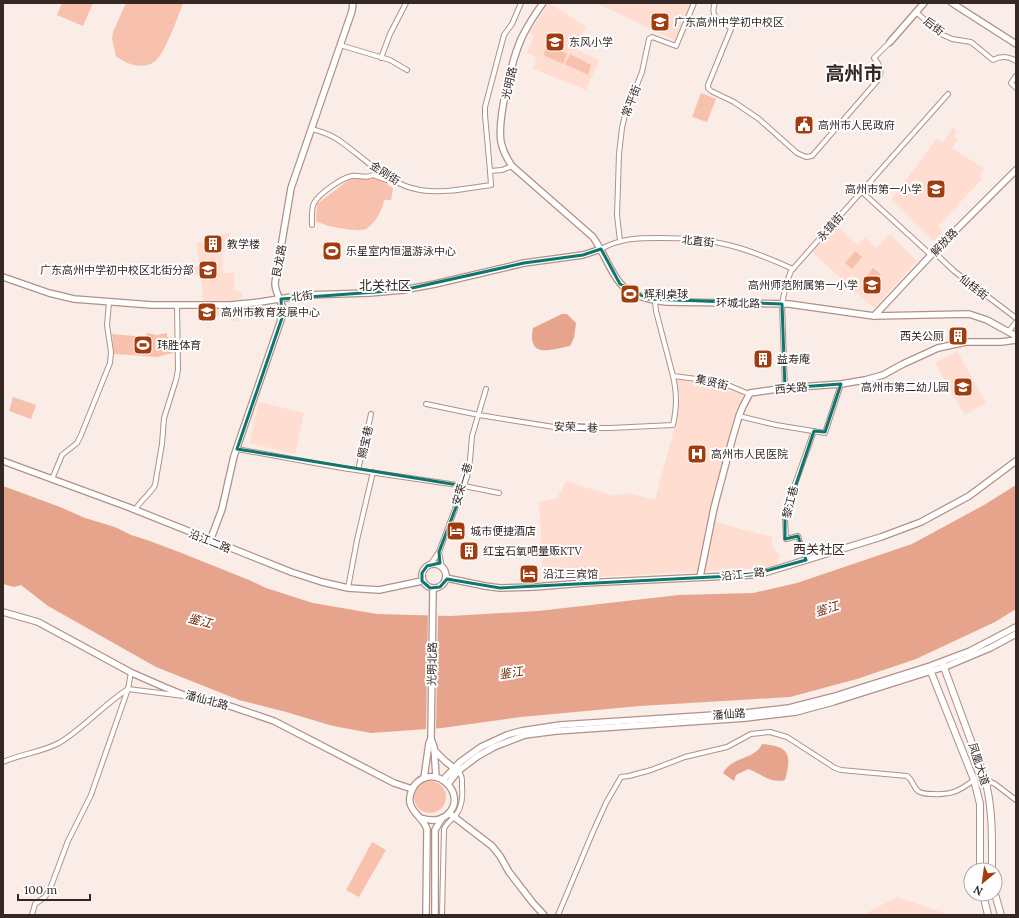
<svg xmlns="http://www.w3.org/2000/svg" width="1019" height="918" font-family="Lora,'Noto Sans SC',serif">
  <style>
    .built { fill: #ffddd0 }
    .green { fill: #f8c1ae }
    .water { fill: #e7a48c }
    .pier { fill: #faece7 }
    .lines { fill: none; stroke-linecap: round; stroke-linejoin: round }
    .street-casing { stroke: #b19186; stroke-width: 6 }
    .secondary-casing { stroke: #b19186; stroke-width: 8 }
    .primary-casing { stroke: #b19186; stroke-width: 8 }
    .street { stroke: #fff; stroke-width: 4 }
    .secondary { stroke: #fff; stroke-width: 5.5 }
    .primary { stroke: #fff; stroke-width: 6 }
    .marked { fill: none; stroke: #0f766e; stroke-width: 3; stroke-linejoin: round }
    .labels { text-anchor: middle; stroke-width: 4; stroke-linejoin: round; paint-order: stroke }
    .poi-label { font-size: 11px; fill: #352824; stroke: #fdfdfd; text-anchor: start }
    .street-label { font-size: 11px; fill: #352824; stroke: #fdfdfd }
    .water-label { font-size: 12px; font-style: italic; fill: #722501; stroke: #fdfdfd }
    .quarter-label { font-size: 13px; fill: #352824; stroke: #fdfdfd }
    .town-label { font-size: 19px; font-weight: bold; fill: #352824; stroke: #fdfdfd }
  </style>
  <rect width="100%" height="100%" fill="#faece7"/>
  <g class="built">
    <path d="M549 3 586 27 576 49 599 60 586 90 533 69 537 57 527 53 534 36 529 33Z"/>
    <path d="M596 3H691L676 41Z"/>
    <path d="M952 128 957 130 954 136 958 138 952 148 985 169 979 176 982 179 938 226 943 232 934 241 892 199 937 139 943 143Z"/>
    <path d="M835 224 858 245 866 238 876 248 890 234 917 261 874 308 811 251Z"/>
    <path d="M229 233 230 244 222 248 223 273H234L235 291H241L242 301H203L201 274 194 275 193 267 200 266 196 243Z"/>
    <path d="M202 308H238V321H231V316H202Z"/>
    <path d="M957 351 986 403 965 415 935 363Z"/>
    <path d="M678 379 706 384 743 394 707 520 772 537 773 548 780 556 776 567 543 580 539 502 557 498 566 481 613 496 627 493 655 500 675 426 680 396 676 388Z"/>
    <path d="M259 402 304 413 295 454 249 443Z"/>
    <path d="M897 897 949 915H863Z"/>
  </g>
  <g class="green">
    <path d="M62 3H93L83 26 57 15Z"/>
    <path d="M126 3H183C178 16 165 55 154 62 142 70 126 64 116 56L112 39 113 32Z"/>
    <path d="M548 45 567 54 563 64 543 55Z"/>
    <path d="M570 54 591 65 588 75 565 64Z"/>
    <path d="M701 93 716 99 707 122 692 117Z"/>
    <path d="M377 177 388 184 389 186 392 187 393 189 391 200H384C383 209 375 224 366 229 359 233 323 226 316 221L317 204 346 182 351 179H369Z"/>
    <path d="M855 251 862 257 852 269 845 263Z"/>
    <path d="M873 268 881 274 871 286 863 280Z"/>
    <path d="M147 333 157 335 167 333V337L172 338 173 353 157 357 114 354 112 334 145 337Z"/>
    <path d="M13 397 36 405 31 419 9 411Z"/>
    <circle cx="430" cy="797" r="16"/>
    <path d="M372 842 386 850 359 897 346 890Z"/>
  </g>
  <g class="water">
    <path d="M562 314H567L576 323 574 338 570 346C552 349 527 360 533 328Z"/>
    <path d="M1016 485V609L995 622 916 659 857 679 790 697 640 706 521 717 442 728 371 733 333 726 286 712 239 700 156 667 48 606 21 585 14 587 3 584V486L60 507 85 518 115 527 131 535 147 540 179 552 249 580 266 588 313 603 377 614 450 616 538 611 679 595 753 593 797 583 912 544 984 505Z"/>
    <path d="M762 744C790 746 792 755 785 780 771 784 760 773 748 769L736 775 734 781 723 773C732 756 755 760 762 744Z"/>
  </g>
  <path class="pier" d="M428 613 438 614 436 731 426 732Z"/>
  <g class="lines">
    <defs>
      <g id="street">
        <path d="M715 3C709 17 720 21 730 27L731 29 708 85V88L711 91 734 102 759 119 797 153 806 157 812 156 878 80C883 71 880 65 874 58L890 42"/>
        <path d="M916 12 941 34 952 39 971 42 993 60C1000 56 1009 56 1016 61"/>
        <path d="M340 45 390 60 407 70"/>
        <path d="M381 58 390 34 406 3"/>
        <path d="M1016 76 1011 83 1016 88"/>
        <path d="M311 129C320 131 329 134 337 139 364 157 388 185 420 190 443 194 468 188 491 185L490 171 502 170 512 166"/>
        <path d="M490 171 485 115V107L504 35 512 24 521 3"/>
        <path d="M861 191 931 255"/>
        <path d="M312 225C312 218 311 209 314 203 319 194 341 178 352 176 359 175 366 179 373 175L387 180H392"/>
        <path d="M620 241 617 215 619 154 622 128 625 115 642 72 649 39 652 37 676 46 694 3"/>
        <path d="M601 249C621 238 638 238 660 238 682 238 703 239 724 244 748 249 771 259 793 269"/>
        <path d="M934 252 954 271 1016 318"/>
        <path d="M655 301 656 311 673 376 705 380 730 386 749 394"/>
        <path d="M1009 331 1016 322"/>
        <path d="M785 388 782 304 786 284 791 271 948 94"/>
        <path d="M426 404 479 415 560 428H610L673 425C677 406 677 394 673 376"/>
        <path d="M739 416 776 425 825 433 841 384"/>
        <path d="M237 449 342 468 464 486 499 493"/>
        <path d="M358 470 371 414"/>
        <path d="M52 479 62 455 77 443 81 435 110 363 111 352 107 325 109 302"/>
        <path d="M135 510C140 501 153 491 155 485L162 444 164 418 176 380 178 370 177 306"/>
        <path d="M439 552 442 568"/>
        <path d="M806 560 798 536 786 539 785 517 790 498 814 431"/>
        <path d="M430 565 439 552 467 477 470 460 472 436 486 389"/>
        <path d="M348 588 357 540 373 472"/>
        <path d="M3 762C21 754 42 752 59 743 84 728 103 705 128 689L184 696"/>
        <path d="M985 779 995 784 1016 800"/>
        <path d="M32 915 35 904 45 897 50 889 68 841 91 795 128 689 131 672"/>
        <path d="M442 915 444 829C446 824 450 821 454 817 462 809 463 798 462 787 462 780 463 775 457 770"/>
        <path d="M558 915 592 834 606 803 621 777 629 776 651 770 685 757 727 747 751 734 770 732 787 737 835 768 841 770 907 776C913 780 913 787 918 791 922 794 928 794 933 794 952 795 959 791 974 780"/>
      </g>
      <g id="secondary">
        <path d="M543 3C535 14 528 25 522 37 512 59 497 119 501 142 503 151 507 159 512 166L593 237C603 251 610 271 620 283 630 296 650 300 666 302L789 304 874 316 969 314 987 320 1016 336"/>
        <path d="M952 3 1016 44"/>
        <path d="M890 42 924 3"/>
        <path d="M3 277 49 293 74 299 152 305H230L260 302 304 295 370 293 403 290 435 284 524 263 583 255 601 249"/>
        <path d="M874 316 931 255 1016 170"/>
        <path d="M3 461 128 507 291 572 322 582 348 588 379 590 422 581"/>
        <path d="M210 541 222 509 234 456 283 314C284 302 275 295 275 283L291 188 352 11 353 3"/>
        <circle cx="434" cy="576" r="12"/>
        <path d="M700 577 714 508 732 440 739 416 743 406 750 393 785 388 841 384 865 380 883 375 903 364 938 348 966 342H1001L1016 340"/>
        <path d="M446 578 485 586 500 588 534 587 584 583 751 575 767 572 881 537 921 522 969 496 1016 461"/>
        <path d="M3 612 38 622 132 673 164 687 186 696 218 702 274 721 394 783 412 789"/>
        <path d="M431 739 434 747 436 777"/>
        <path d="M434 750 445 761 454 768"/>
        <path d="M424 778 429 743 431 739 433 589"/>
        <path d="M443 780 460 762 481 747 507 735 521 731 560 725 745 713 789 708 832 697 930 666 970 651 1016 627"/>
        <path d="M448 784 458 771 478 756 494 747 525 735 556 731 746 718 796 712 833 702 947 666 990 648 1016 634"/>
        <path d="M449 813 492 846 500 856 509 872 533 903 544 915"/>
        <path d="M421 818C430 821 439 822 447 815 470 795 434 760 414 786 411 791 409 797 410 803 413 814 423 818 427 829L426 915"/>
        <path d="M435 915V830L442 818"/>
      </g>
      <g id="primary">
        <path d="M942 662 985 779C993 809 992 839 992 870"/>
        <path d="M929 667 974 780 980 804V870"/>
        <path d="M983 894 988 915"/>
        <path d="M995 894 1001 915"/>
      </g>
    </defs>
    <use href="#street" class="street-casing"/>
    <use href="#secondary" class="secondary-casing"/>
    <use href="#primary" class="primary-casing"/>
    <use href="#street" class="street"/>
    <use href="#secondary" class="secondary"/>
    <use href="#primary" class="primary"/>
  </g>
  <path class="marked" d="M601 249 620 284 648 299 782 304 785 388 841 384 825 432 814 431 785 517V539L798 536 806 560 751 575 500 588 447 579 440 587 430 588 422 581V573L427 566 440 563 439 552 464 486 237 449 282 318 281 299 403 290 524 263 583 255Z"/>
  <defs>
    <symbol id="school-square" viewBox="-11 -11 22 22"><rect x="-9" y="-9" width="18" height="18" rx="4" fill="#a13c0f" stroke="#fdfdfd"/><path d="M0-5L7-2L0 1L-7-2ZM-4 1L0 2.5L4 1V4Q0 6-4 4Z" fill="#fff"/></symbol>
    <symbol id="civic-square" viewBox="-11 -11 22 22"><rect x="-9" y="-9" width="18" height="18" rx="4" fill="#a13c0f" stroke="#fdfdfd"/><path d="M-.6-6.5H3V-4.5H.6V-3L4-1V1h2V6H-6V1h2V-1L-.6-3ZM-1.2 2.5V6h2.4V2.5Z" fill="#fff"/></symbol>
    <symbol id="building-square" viewBox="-11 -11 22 22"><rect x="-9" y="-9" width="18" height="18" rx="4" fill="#a13c0f" stroke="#fdfdfd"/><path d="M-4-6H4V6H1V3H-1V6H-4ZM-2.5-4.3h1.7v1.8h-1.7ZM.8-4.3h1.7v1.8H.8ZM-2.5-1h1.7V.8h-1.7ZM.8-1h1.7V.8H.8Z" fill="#fff"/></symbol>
    <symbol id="stadium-square" viewBox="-11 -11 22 22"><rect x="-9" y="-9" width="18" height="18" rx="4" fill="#a13c0f" stroke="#fdfdfd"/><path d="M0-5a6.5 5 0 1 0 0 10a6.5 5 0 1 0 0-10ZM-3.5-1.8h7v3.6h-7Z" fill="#fff"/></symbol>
    <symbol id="hospital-square" viewBox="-11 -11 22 22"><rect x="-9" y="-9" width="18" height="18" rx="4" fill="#a13c0f" stroke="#fdfdfd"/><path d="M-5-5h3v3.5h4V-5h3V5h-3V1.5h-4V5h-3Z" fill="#fff"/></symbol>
    <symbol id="hotel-square" viewBox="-11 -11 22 22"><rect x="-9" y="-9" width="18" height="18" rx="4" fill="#a13c0f" stroke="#fdfdfd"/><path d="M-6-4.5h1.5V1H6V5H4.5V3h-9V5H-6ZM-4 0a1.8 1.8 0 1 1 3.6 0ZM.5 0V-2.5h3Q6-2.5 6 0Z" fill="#fff"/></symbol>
  </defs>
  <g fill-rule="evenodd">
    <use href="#school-square" x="649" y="11" width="22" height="22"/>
    <use href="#school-square" x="544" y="31" width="22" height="22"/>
    <use href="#civic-square" x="793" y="114" width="22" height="22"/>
    <use href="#school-square" x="925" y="178" width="22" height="22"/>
    <use href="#building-square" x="202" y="233" width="22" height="22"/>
    <use href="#stadium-square" x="321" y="240" width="22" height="22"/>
    <use href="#school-square" x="197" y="259" width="22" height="22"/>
    <use href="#school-square" x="861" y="274" width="22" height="22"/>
    <use href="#stadium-square" x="619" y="283" width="22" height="22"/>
    <use href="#school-square" x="196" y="301" width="22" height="22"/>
    <use href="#building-square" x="947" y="325" width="22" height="22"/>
    <use href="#stadium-square" x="132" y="334" width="22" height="22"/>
    <use href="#building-square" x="752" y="348" width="22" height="22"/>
    <use href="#school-square" x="952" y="376" width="22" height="22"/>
    <use href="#hospital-square" x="686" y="443" width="22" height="22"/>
    <use href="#hotel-square" x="445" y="520" width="22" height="22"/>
    <use href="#building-square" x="458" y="540" width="22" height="22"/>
    <use href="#hotel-square" x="518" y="563" width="22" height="22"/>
  </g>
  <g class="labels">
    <g class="poi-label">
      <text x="674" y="26">广东高州中学初中校区</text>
      <text x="569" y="46">东风小学</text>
      <text x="818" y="129">高州市人民政府</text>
      <text x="922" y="193" text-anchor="end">高州市第一小学</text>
      <text x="227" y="248">教学楼</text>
      <text x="346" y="255">乐星室内恒温游泳中心</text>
      <text x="194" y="274" text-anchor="end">广东高州中学初中校区北街分部</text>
      <text x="858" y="289" text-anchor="end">高州师范附属第一小学</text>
      <text x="644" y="298">辉利桌球</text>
      <text x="221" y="316">高州市教育发展中心</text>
      <text x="944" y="340" text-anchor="end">西关公厕</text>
      <text x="157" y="349">玮胜体育</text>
      <text x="777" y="363">益寿庵</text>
      <text x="949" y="391" text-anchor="end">高州市第二幼儿园</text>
      <text x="711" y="458">高州市人民医院</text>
      <text x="470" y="535">城市便捷酒店</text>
      <text x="483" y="555">红宝石氧吧量贩KTV</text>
      <text x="543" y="578">沿江三宾馆</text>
    </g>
    <g class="street-label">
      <text transform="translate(934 26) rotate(38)" y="4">后街</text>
      <text transform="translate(509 83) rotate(-77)" y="4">光明路</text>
      <text transform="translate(631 101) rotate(-69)" y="4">常平街</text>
      <text transform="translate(385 173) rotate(33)" y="4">金刚街</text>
      <text transform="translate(830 227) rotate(-48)" y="4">永镇街</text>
      <text transform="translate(698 241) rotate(6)" y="4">北直街</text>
      <text transform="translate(944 242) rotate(-46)" y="4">解放路</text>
      <text transform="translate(279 261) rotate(-79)" y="4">艮龙路</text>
      <text transform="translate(974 287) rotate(38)" y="4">仙桂街</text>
      <text transform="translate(302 296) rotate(-7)" y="4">北街</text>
      <text transform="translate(738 303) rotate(1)" y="4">环城北路</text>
      <text transform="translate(712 382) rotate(13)" y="4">集贤街</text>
      <text transform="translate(791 388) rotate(-5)" y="4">西关路</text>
      <text transform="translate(576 427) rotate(2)" y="4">安荣二巷</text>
      <text transform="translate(365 442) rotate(-77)" y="4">赐宝巷</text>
      <text transform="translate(462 484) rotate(-73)" y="4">安荣一巷</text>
      <text transform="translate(790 502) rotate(-76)" y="4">黎江巷</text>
      <text transform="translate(210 541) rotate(22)" y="4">沿江二路</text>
      <text transform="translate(743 574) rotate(-6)" y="4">沿江一路</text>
      <text transform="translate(432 664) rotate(-89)" y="4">光明北路</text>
      <text transform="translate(207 700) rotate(15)" y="4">潘仙北路</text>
      <text transform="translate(729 714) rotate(-4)" y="4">潘仙路</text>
      <text transform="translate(979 764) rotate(72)" y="4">凤凰大道</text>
    </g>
    <g class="water-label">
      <text transform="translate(827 609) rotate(-16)" y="4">鉴江</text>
      <text transform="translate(200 621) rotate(15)" y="4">鉴江</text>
      <text transform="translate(511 673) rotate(-9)" y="4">鉴江</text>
    </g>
    <g class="quarter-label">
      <text x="385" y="290">北关社区</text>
      <text x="819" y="554">西关社区</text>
    </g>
    <g class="town-label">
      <text x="854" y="80">高州市</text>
    </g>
  </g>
  <rect width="1019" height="918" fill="none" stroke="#352824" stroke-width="8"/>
  <g transform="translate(983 882) rotate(209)"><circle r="19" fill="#fdfdfd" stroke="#ada8a6"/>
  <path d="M0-3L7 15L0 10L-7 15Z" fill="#a13c0f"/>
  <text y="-6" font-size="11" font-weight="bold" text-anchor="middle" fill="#352824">N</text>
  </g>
  <path d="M18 894v6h72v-6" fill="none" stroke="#352824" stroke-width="2"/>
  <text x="24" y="894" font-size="12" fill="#352824" stroke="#fdfdfd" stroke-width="3" paint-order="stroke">100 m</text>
</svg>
